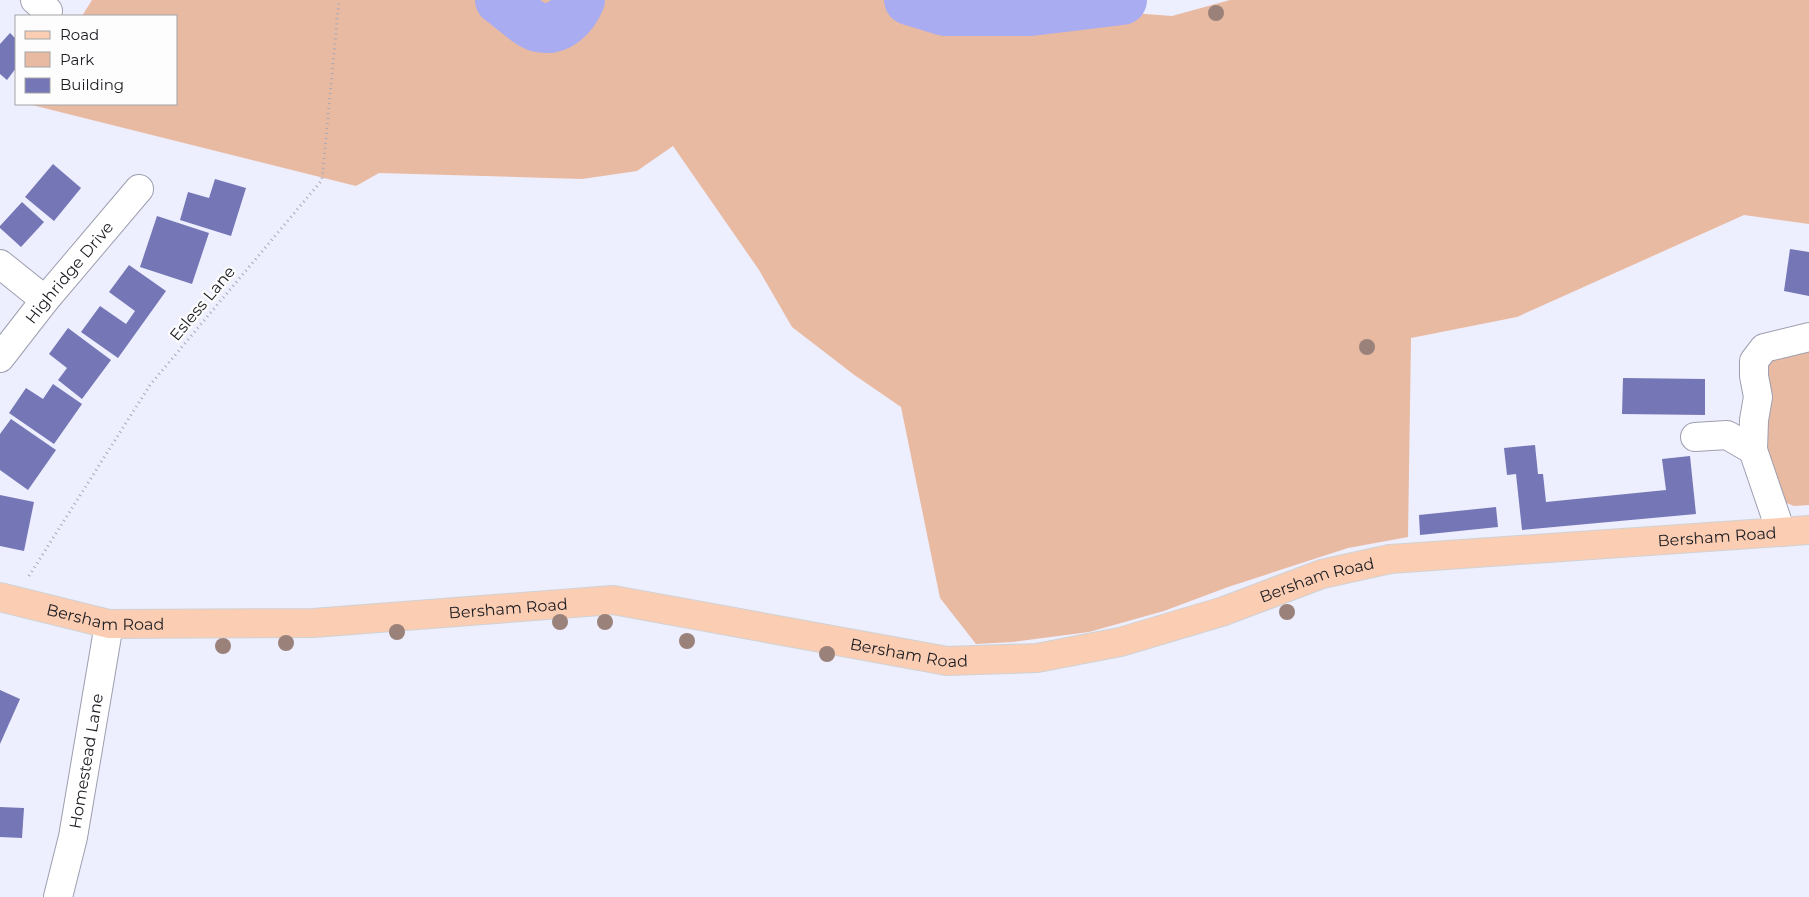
<svg xmlns="http://www.w3.org/2000/svg" width="1809" height="897" font-family="Montserrat,sans-serif">
  <style>
    .green { fill: #e9baa2; fill-rule: evenodd }
    .lines { fill: none; stroke-linecap: round; stroke-linejoin: round }
    .river { stroke: #a9acf0; stroke-width: 50 }
    .building { fill: #7576b6 }
    .minor-casing { stroke: #9d9eb0; stroke-width: 30 }
    .major-casing { stroke: #d1d2d3; stroke-width: 30 }
    .path { stroke: #a8a9b6; stroke-width: 3; stroke-dasharray: 1 4; stroke-linecap: butt }
    .minor { stroke: #fff; stroke-width: 28 }
    .major { stroke: #fbcdb3; stroke-width: 28 }
    .tree { fill: #9a827b }
    .labels { text-anchor: middle; stroke-width: 4.5; stroke-linejoin: round; paint-order: stroke }
    .street-label { font-size: 16px; fill: #1b1c22; stroke: #fdfdfd }
  </style>
  <rect width="100%" height="100%" fill="#edeefe"/>
  <g class="green">
    <path d="M92 0H478C489 10 505 11 518 19 524 22 529 27 534 31L548 19 515 0H574L566 11 583 27 590 19 594 0H1098L1119 12 1172 16 1230 0H1809V224L1744 215 1517 317 1411 338 1408 537 1348 548 1228 587 1164 611 1089 632 1013 642 976 644 940 598 901 407 853 374 792 327 759 270 673 146 637 171 582 179 379 173 356 186 28 104H176V16H82ZM944 3H1038L1013 31H968L938 25Z"/>
    <path d="M1809 347V505L1794 506 1779 500 1763 463 1761 363Z"/>
  </g>
  <g class="lines">
    <g class="river">
      <path d="M500 0C509 6 529 25 538 27 558 32 573 17 580 0"/>
      <path d="M909 0 945 11H1031L1122 0"/>
    </g>
  </g>
  <g class="building">
    <path d="M10 33 16 39V68L7 80 0 74V44Z"/>
    <path d="M53 164 81 188 54 221 25 197Z"/>
    <path d="M215 179 246 188 231 236 180 220 188 192 209 198Z"/>
    <path d="M22 202 44 222 21 247 0 228V226Z"/>
    <path d="M157 216 209 233 192 284 140 267Z"/>
    <path d="M1790 249 1809 252V296L1784 291Z"/>
    <path d="M129 265 166 291 118 358 81 332 100 306 126 324 135 311 109 292Z"/>
    <path d="M68 328 111 360 82 399 58 380 67 368 49 354Z"/>
    <path d="M1623 378 1705 379V415L1622 414Z"/>
    <path d="M53 384 82 404 54 444 9 413 26 388 43 399Z"/>
    <path d="M11 419 56 450 28 490 0 470V434Z"/>
    <path d="M1535 445 1538 474H1543L1546 502 1666 490 1662 459 1690 456 1696 514 1522 530 1516 474 1507 475 1504 448Z"/>
    <path d="M0 495 34 502 24 551 0 546Z"/>
    <path d="M1496 507 1498 527 1420 535 1419 515Z"/>
    <path d="M0 690 20 699 0 744Z"/>
    <path d="M0 807 24 808 22 838 0 837Z"/>
  </g>
  <g class="lines">
    <defs>
      <g id="minor">
        <path d="M35 0 48 11"/>
        <path d="M0 264 45 300"/>
        <path id="s1" d="M0 358 45 300 139 189"/>
        <path d="M1695 437 1727 435 1753 450"/>
        <path d="M1781 532 1753 450 1754 420 1758 397 1754 376V361L1764 348 1809 337"/>
        <path id="s2" d="M58 897 73 837 109 624"/>
      </g>
      <g id="major">
        <path id="s3" d="M0 597 109 624 313 623 613 600 947 661 1037 658 1120 642 1224 611 1322 574 1390 559 1809 530"/>
      </g>
    </defs>
    <use href="#minor" class="minor-casing"/>
    <use href="#major" class="major-casing"/>
    <path class="path" d="M29 576 150 385 322 180 339 0"/>
    <use href="#minor" class="minor"/>
    <use href="#major" class="major"/>
  </g>
  <g class="tree">
    <circle cx="1216" cy="13" r="8"/>
    <circle cx="1367" cy="347" r="8"/>
    <circle cx="1287" cy="612" r="8"/>
    <circle cx="560" cy="622" r="8"/>
    <circle cx="605" cy="622" r="8"/>
    <circle cx="397" cy="632" r="8"/>
    <circle cx="687" cy="641" r="8"/>
    <circle cx="286" cy="643" r="8"/>
    <circle cx="223" cy="646" r="8"/>
    <circle cx="827" cy="654" r="8"/>
  </g>
  <g class="labels">
    <g class="street-label">
      <text dy="6" stroke="none"><textPath href="#s1" startOffset="110">Highridge Drive</textPath></text>
      <text transform="translate(202 303) rotate(-50)" y="6">Esless Lane</text>
      <text dy="6" stroke="none"><textPath href="#s3" startOffset="1742">Bersham Road</textPath></text>
      <text dy="6" stroke="none"><textPath href="#s3" startOffset="1338">Bersham Road</textPath></text>
      <text dy="6" stroke="none"><textPath href="#s3" startOffset="512">Bersham Road</textPath></text>
      <text dy="6" stroke="none"><textPath href="#s3" startOffset="108">Bersham Road</textPath></text>
      <text dy="6" stroke="none"><textPath href="#s3" startOffset="918">Bersham Road</textPath></text>
      <text dy="6" stroke="none"><textPath href="#s2" startOffset="139">Homestead Lane</textPath></text>
    </g>
  </g>
  <rect x="15" y="15" width="162" height="90" fill="#fdfdfd" stroke="#a3a3a5"/>
  <rect x="25" y="31" width="25" height="8" fill="#fbcdb3" stroke="#a3a3a5"/>
  <text x="60" y="40" font-size="15" fill="#1b1c22">Road</text>
  <rect x="25" y="52" width="25" height="15" fill="#e9baa2" stroke="#a3a3a5"/>
  <text x="60" y="65" font-size="15" fill="#1b1c22">Park</text>
  <rect x="25" y="78" width="25" height="15" fill="#7576b6" stroke="#a3a3a5"/>
  <text x="60" y="90" font-size="15" fill="#1b1c22">Building</text>
</svg>
